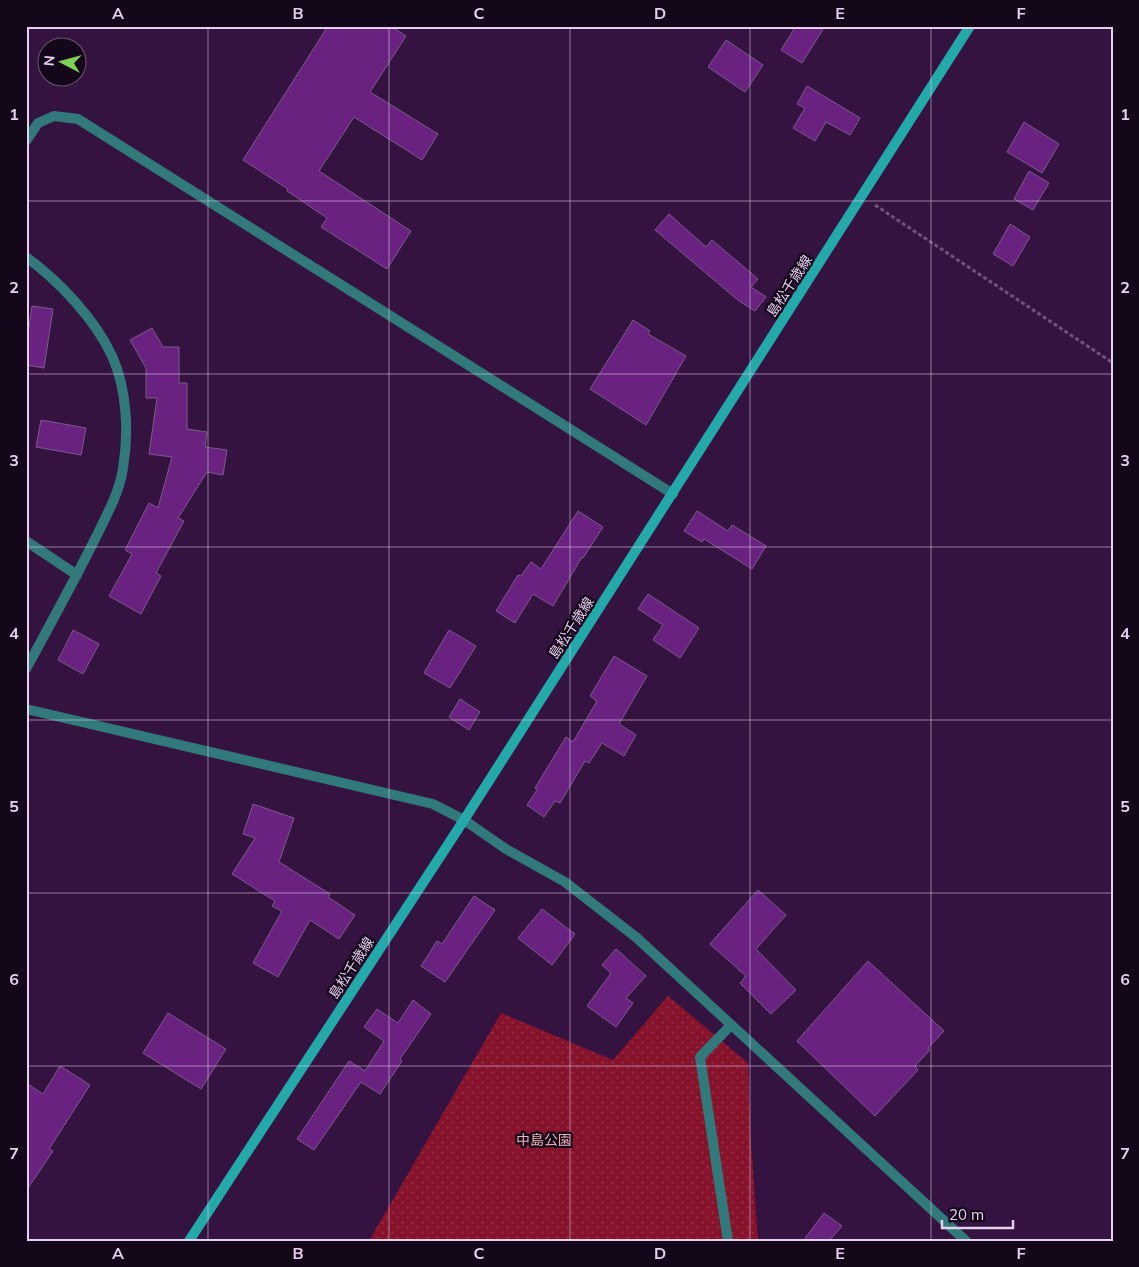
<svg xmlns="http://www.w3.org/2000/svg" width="1139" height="1267" font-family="Mulish,'Noto Sans JP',sans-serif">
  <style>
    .park { fill: url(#park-dots) }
    .building { fill: #692280; stroke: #7d598b }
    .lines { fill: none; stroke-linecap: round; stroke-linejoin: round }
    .path { stroke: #70537a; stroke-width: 3; stroke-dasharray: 4 2.5; stroke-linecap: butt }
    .service { stroke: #31797a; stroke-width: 10 }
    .tertiary { stroke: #31797a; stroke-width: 10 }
    .secondary { stroke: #24a9ab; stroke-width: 10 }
    .grid { fill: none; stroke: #e4d0ec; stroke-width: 1; stroke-opacity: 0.55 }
    .labels { text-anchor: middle; stroke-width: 4.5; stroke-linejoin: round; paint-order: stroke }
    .street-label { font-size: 14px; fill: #e4d0ec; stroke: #15071a }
    .park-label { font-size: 14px; fill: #edaeb0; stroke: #15071a }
    .neatline { fill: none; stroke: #e4d0ec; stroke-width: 2 }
    .grid-label { font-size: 16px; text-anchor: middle; font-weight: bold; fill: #e4d0ec }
  </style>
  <defs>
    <pattern id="park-dots" width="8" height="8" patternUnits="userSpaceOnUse" patternTransform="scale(1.25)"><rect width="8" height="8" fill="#86132b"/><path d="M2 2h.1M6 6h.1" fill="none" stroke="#97344a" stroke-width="1.8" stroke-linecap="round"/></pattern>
  </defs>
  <rect width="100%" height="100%" fill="#351340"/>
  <path class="park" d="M668 996 748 1063 751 1144 758 1241H369L501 1013 613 1060Z"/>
  <g class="building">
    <path d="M328 26H391L406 36 370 92 438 134 422 160 354 117 319 171 411 231 387 269 321 227 327 218 287 191 288 189 243 160Z"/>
    <path d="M796 26H825L802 63 781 50Z"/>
    <path d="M726 40 763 65 745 92 708 67Z"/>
    <path d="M807 86 860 118 850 135 826 122 815 141 793 128 805 108 797 104Z"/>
    <path d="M1024 122 1059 144 1042 173 1007 152Z"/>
    <path d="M1029 171 1049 183 1033 210 1014 199Z"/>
    <path d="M669 214 706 247 712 240 758 279 751 287 766 297 755 311 739 301 655 230Z"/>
    <path d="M1010 224 1030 237 1013 266 993 254Z"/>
    <path d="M32 306 53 309 44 368 26 365V327H29Z"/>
    <path d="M633 320 650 331 648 334 686 356 646 425 590 389Z"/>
    <path d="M152 328 163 347H179V383H187V429L207 432 205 447 227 450 223 475 207 472 178 518 184 521 156 573 161 576 141 614 109 596 132 554 125 550 149 503 158 508 172 457 149 454 157 398H146V368L130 340Z"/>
    <path d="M41 420 86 428 81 455 36 447Z"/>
    <path d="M578 511 603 527 583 558 582 557 553 606 533 594 515 623 496 611 518 575 521 576 531 562 541 569Z"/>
    <path d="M697 511 728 531 732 525 766 546 752 569 704 539 702 542 684 531Z"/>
    <path d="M648 594 699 628 680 658 653 640 663 625 638 609Z"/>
    <path d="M73 630 99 644 83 674 58 660Z"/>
    <path d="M449 630 476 646 450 688 424 673Z"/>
    <path d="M614 656 647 676 619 724 636 735 624 756 602 743 589 763 585 761 560 803 555 801 544 817 527 805 537 790 535 788 566 737 573 742 597 701 590 696Z"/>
    <path d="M460 699 480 712 469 730 449 717Z"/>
    <path d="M253 804 294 818 279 862 330 894 328 897 355 915 339 939 310 920 278 977 253 963 282 911 272 906 275 901 232 874 255 838 243 834Z"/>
    <path d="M758 890 786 915 756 949 796 990 771 1014 740 983 746 976 710 944Z"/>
    <path d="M474 896 495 910 445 982 421 966 437 941 442 944Z"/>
    <path d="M542 909 575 934 552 965 518 938Z"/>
    <path d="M616 949 646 976 626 998 633 1003 616 1027 587 1006 611 973 602 965Z"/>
    <path d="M868 961 944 1031 928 1048 930 1050 915 1066 918 1070 875 1116 797 1041Z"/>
    <path d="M413 1000 431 1014 400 1059 402 1061 380 1094 361 1082 314 1150 297 1139 349 1061 365 1071 384 1041 364 1027 377 1009 398 1023Z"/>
    <path d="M168 1013 226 1049 201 1089 143 1053Z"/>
    <path d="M60 1066 90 1085 49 1149 53 1151 26 1191V1083L43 1094Z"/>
    <path d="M824 1213 842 1226 829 1241H803Z"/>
  </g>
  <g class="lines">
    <path class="path" d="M875 205 1113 363"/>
    <g class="service">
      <path d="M26 141 38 123 54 116 78 119 673 494"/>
      <path d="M728 1241 700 1057 731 1025"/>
    </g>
    <g class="tertiary">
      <path d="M26 257C59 281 95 319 112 356 127 389 129 433 123 468 120 493 103 522 92 545 71 587 48 628 26 669"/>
      <path d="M26 541 77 575"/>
      <path d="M26 709 433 804 464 820 506 849 565 882 637 938 966 1241"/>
    </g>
    <path class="secondary" d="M189 1241 464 820 970 26"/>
  </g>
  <path class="grid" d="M208 26V1241M389 26V1241M570 26V1241M750 26V1241M931 26V1241M26 201H1113M26 374H1113M26 547H1113M26 720H1113M26 893H1113M26 1066H1113"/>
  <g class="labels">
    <g class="street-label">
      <text transform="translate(789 286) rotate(-57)" y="5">島松千歳線</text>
      <text transform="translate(571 628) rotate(-57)" y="5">島松千歳線</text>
      <text transform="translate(351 968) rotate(-57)" y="5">島松千歳線</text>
    </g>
    <g class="park-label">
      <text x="544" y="1145">中島公園</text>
    </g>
  </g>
  <rect width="1139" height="1267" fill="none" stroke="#15071a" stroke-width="55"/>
  <g transform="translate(62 62) rotate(276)"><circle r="24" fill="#15071a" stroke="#68576e"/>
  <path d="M0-4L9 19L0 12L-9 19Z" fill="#7ed153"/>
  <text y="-8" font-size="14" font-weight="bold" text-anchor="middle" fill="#e4d0ec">N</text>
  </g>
  <path d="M942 1220v8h71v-8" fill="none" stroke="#e4d0ec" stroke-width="2.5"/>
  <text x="949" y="1220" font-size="15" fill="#e4d0ec" stroke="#15071a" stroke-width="4" paint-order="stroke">20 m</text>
  <rect x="28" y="28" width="1084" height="1212" class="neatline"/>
  <g class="grid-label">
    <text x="118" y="19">A</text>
    <text x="298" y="19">B</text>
    <text x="479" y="19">C</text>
    <text x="660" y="19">D</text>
    <text x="840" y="19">E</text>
    <text x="1021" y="19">F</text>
    <text x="14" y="120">1</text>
    <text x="1125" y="120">1</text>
    <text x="14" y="293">2</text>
    <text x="1125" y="293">2</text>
    <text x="14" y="466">3</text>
    <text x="1125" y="466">3</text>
    <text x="14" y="639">4</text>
    <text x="1125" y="639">4</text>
    <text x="14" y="812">5</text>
    <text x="1125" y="812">5</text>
    <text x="14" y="985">6</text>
    <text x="1125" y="985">6</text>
    <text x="14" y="1159">7</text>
    <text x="1125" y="1159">7</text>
    <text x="118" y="1259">A</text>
    <text x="298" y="1259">B</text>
    <text x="479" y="1259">C</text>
    <text x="660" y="1259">D</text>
    <text x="840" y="1259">E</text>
    <text x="1021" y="1259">F</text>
  </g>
</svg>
